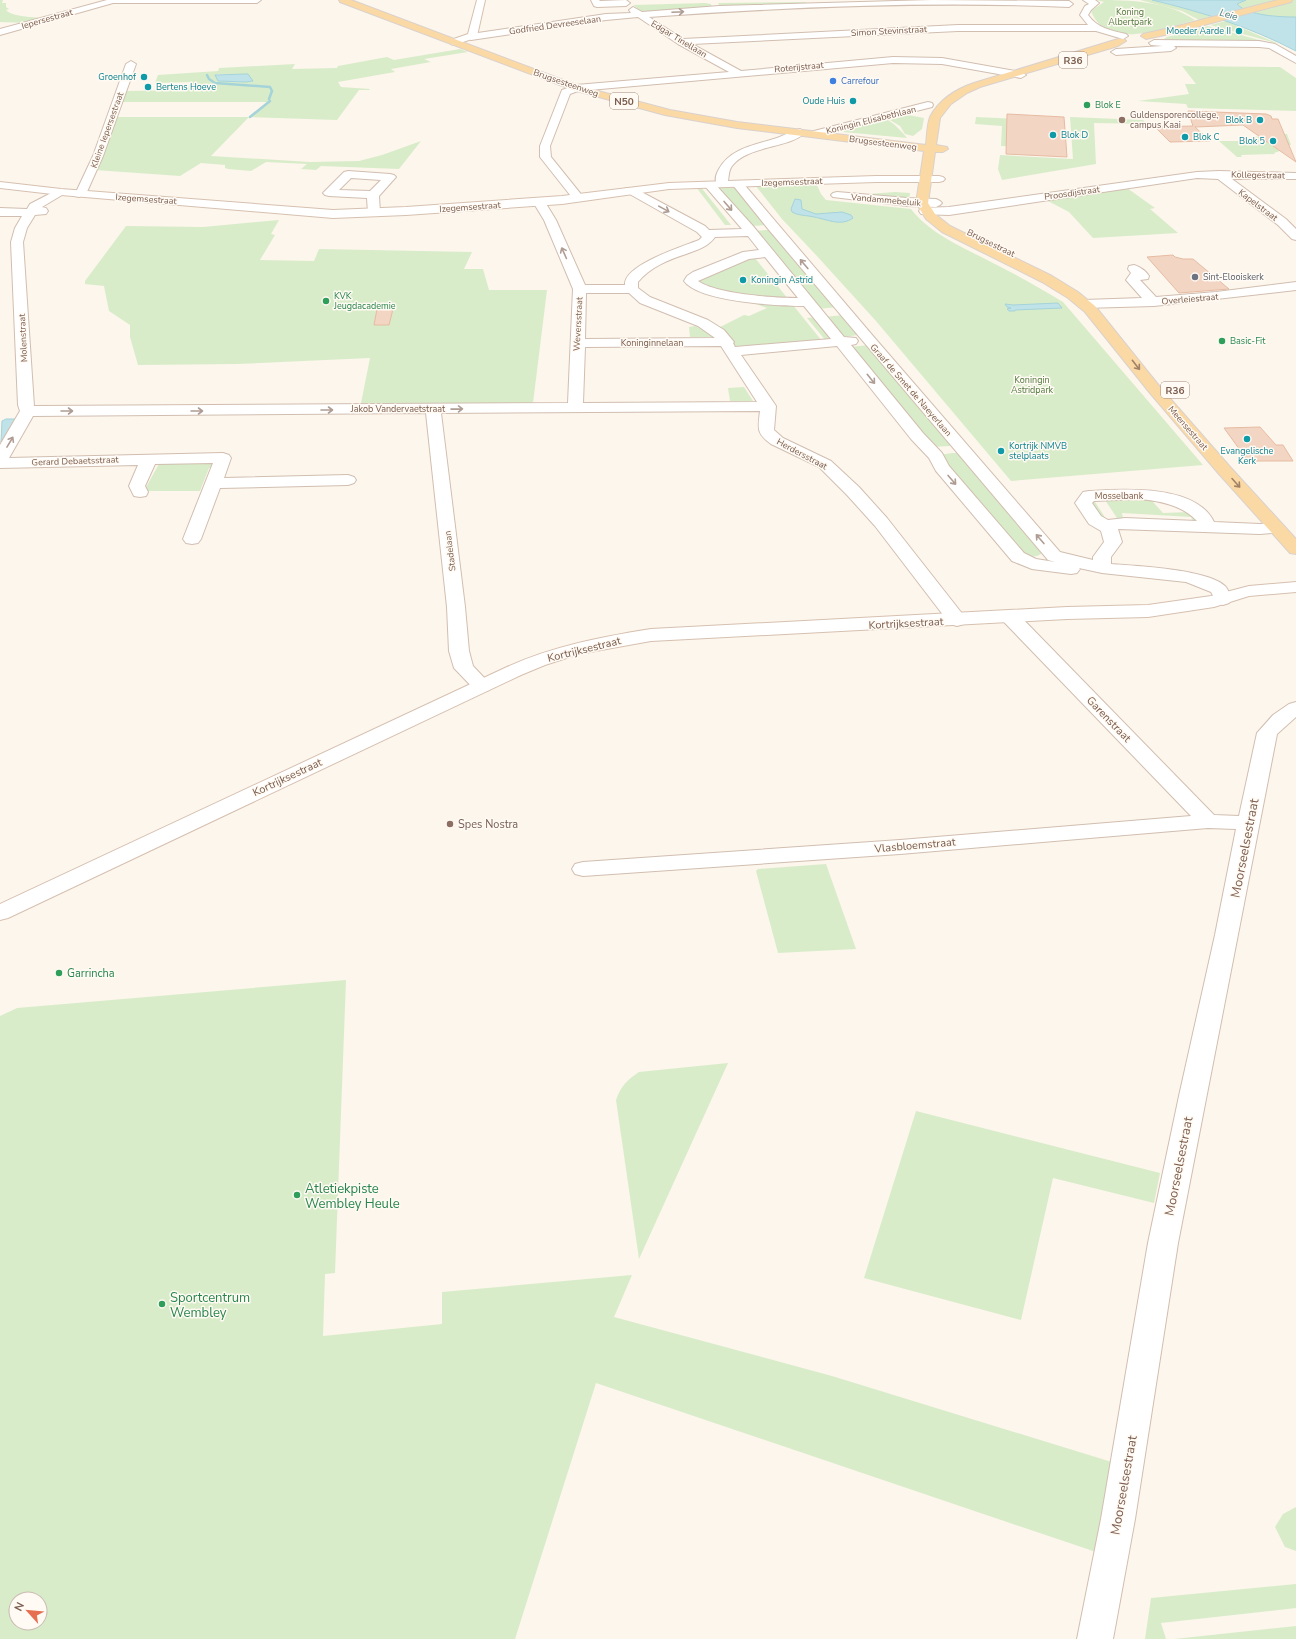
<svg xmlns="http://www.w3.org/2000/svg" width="1296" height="1639" font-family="'Nunito Sans',sans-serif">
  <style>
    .green { fill: #d8ecc9; fill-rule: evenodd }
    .water { fill: #bfe3e8; stroke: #a5d3da }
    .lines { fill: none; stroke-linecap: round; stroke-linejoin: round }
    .stream { stroke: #a5d3da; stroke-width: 2.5 }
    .building { fill: #f3d5c3; stroke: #e6bba3 }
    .street-casing { stroke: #d1beb0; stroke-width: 2 }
    .secondary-casing { stroke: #d6c0b0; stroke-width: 2 }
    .primary-casing { stroke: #dad1cd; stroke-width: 2 }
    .street { fill: #fff; fill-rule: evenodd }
    .secondary { fill: #fff; fill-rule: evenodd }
    .primary { fill: #fbd9a5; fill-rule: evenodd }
    .oneway { stroke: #af9d94 }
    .oneway2 { stroke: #a18267 }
    .culture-dot { fill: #0f9aa8; stroke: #fffaf3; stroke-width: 1.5 }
    .shop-dot { fill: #3f7fe0; stroke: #fffaf3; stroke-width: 1.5 }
    .leisure-dot { fill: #2e9e5b; stroke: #fffaf3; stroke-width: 1.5 }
    .education-dot { fill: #8d6e63; stroke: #fffaf3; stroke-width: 1.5 }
    .worship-dot { fill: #6b7280; stroke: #fffaf3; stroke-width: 1.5 }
    .labels { text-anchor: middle; stroke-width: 3; stroke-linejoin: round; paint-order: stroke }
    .far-park-label { font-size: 9px; fill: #537a41; stroke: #fffaf3 }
    .far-street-label { font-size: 9px; fill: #7a5c4d; stroke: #fffaf3 }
    .far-culture-label { font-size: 9px; fill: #0d838f; stroke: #fffaf3; text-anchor: end }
    .far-shop-label { font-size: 9px; fill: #366cbe; stroke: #fffaf3; text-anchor: start }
    .far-leisure-label { font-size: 9px; fill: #27864d; stroke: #fffaf3; text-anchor: start }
    .far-education-label { font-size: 9px; fill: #785e54; stroke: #fffaf3; text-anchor: start }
    .far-worship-label { font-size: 9px; fill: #5b616d; stroke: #fffaf3; text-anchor: start }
    .far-water-label { font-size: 10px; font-style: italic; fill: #437c86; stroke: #fffaf3 }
    .shield { fill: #fffaf3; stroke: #a28b7f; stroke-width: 1 }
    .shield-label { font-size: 10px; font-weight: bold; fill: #7a5c4d }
    .street-label { font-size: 11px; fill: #7a5c4d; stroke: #fffaf3 }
    .education-label { font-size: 11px; fill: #785e54; stroke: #fffaf3; text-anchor: start }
    .leisure-label { font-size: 11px; fill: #27864d; stroke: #fffaf3; text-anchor: start }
    .near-street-label { font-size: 13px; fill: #7a5c4d; stroke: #fffaf3 }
    .near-leisure-label { font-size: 13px; fill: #27864d; stroke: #fffaf3; text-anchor: start }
  </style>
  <rect width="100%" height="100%" fill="#fdf6ec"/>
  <g class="green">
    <path d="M0 0H3L2 3H6V7L9 9 6 10C12 17 33 17 43 18L28 23 0 22Z"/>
    <path d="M1097 0C1130 0 1167 1 1195 20 1165 28 1107 52 1091 11L1104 2Z"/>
    <path d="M1140 0H1152L1212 16 1199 20 1182 11Z"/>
    <path d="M1246 0H1296V17C1281 17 1247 16 1237 4Z"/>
    <path d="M806 2 807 5 721 8 718 3Z"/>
    <path d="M705 3 711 4 712 8 642 12 633 5Z"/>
    <path d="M1226 21 1279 44 1210 25Z"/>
    <path d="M1208 26 1277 45 1188 42 1164 39 1167 37Z"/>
    <path d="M460 49 468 52 424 59 431 62 391 69 395 72 338 82 341 87 370 89 369 90H359L337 120 249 117 211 156 310 162 359 161 382 155 421 141 399 169 321 166 316 170 301 169 307 164 266 162 251 171 228 169 225 168V165L201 163 180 176 95 170 115 117H249L269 102H120L126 91 187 90 191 82 155 83 158 75 218 71 219 68 295 64 292 69 337 68 338 66 387 57 394 60ZM218 74H246V82H234L216 75Z"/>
    <path d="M1182 66 1280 67 1296 78V111L1188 108 1186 104 1138 101 1189 94 1185 84H1196Z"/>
    <path d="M908 115 924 118 922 129 913 136 905 134 900 126 890 120Z"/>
    <path d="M976 117 1040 120 1041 148 1001 146 1002 126 975 124Z"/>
    <path d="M1070 117 1143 120 1147 124 1094 123 1096 164 1002 180 998 169 1000 155 1073 159Z"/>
    <path d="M888 120C896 125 902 132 907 138L843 132 845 130Z"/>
    <path d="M1258 134H1287L1291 145H1286L1260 137 1280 151 1274 153 1275 154 1241 155 1242 157H1237L1219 141H1257L1253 136 1259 137Z"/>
    <path d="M816 183 821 194 826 200 911 209C931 235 965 248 993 263 1017 275 1040 288 1063 302L1203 465 1011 481 876 321 816 255 782 219 755 185Z"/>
    <path d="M700 186 731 225H725L696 187Z"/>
    <path d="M736 187 767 225 752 226 718 188Z"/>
    <path d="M1127 188 1155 208 1150 209 1178 233 1093 238 1069 212 1046 200Z"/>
    <path d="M895 192 910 193 909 199 868 194Z"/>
    <path d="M279 220 271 234 275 235 260 260 314 261 319 249 472 252 464 269H483L489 290H547L533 403H361L370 358 237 364 138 365 130 337V325L109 311 104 286 85 284V281L126 226 203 227Z"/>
    <path d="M766 230H771L838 307 817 309 755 231Z"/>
    <path d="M743 252 755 258 822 341 740 348 733 345 729 337H731L720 327 744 315 749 316 767 308 688 279V275Z"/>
    <path d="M844 315 858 335 843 337 824 317Z"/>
    <path d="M817 317 832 339 826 341 807 318Z"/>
    <path d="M695 326 700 328 714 337H690L689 327Z"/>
    <path d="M870 345 953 444 950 446 932 447 849 347Z"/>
    <path d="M744 387 753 401H730L728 388Z"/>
    <path d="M952 453H958L1043 552C1037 559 1029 556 1021 554L939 455Z"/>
    <path d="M160 462H208L212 463 214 468H209L200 491H144Z"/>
    <path d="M1148 496 1161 500 1153 502 1163 513 1190 512 1197 521 1193 522 1191 517 1122 513 1123 518H1117L1105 500H1098L1095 502 1106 519H1102L1090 503V499Z"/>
    <path d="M826 864 856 949 778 953 756 871 758 869Z"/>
    <path d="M346 980 335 1273 325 1274 323 1336 442 1324V1292L632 1275 614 1317 832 1376 1115 1463 1096 1552 596 1383 515 1639H0V1016L17 1008ZM16 1599H40V1623H16Z"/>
    <path d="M728 1063 639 1259 616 1100C621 1086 627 1080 639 1072Z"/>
    <path d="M916 1111 1160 1173 1154 1203 1053 1178 1021 1320 864 1278Z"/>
    <path d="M1296 1507V1551L1285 1547 1275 1527 1283 1514Z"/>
    <path d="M1296 1584V1608L1161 1623 1166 1639H1145L1151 1598Z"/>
    <path d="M1296 1626V1639H1174Z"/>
  </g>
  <g class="water">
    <path d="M1152 0H1246L1237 4C1248 16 1281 17 1296 17V51C1250 27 1202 12 1152 0Z"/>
    <path d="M246 74H248L253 81 246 82 218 81 215 75Z"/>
    <path d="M795 199 801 200 802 209 816 214 842 212 851 215 853 218C841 227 826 219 814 217 806 215 799 216 792 212L791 209Z"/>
    <path d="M1058 303 1062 308 1015 310V311H1009L1007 309 1011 308 1007 307 1005 304 1013 305Z"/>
    <path d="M6 419H16L1 442 2 421Z"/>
  </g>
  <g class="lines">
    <g class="stream">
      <path d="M207 75 209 79 215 83 270 87 272 91 269 99"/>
      <path d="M250 117 270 101"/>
    </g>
  </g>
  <g class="building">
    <path d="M1188 111 1266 114 1271 116 1272 119H1278L1296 162 1243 125 1195 127 1210 141 1170 142 1155 127 1193 126Z"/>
    <path d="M1007 114 1064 117 1067 157 1006 154Z"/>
    <path d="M1173 255 1175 257 1183 259H1193L1229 289 1179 293 1147 257Z"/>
    <path d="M377 309H393L389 325H374Z"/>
    <path d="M1260 427 1276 445H1283L1293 461H1248L1224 428Z"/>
  </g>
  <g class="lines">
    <defs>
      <g id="street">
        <path d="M107 0H261L257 3H113L0 35V29Z"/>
        <path d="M591 0H599L600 1 626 0 630 3 626 6 597 7 594 6Z"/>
        <path d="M932 0 1069 1 1073 4 1069 7C930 1 788 7 649 17L683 39 958 25H1088L1080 15 1085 6 1089 4 1083 0H1095L1099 3 1091 10 1088 15C1097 28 1112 31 1126 34L1128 36 1123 39 1096 31H958L692 44 741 71 893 57 942 58 1021 72 1026 75 1021 78 942 64 893 63 578 91 570 94 550 146 551 157 584 198 582 200H574L540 157V146L562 90 576 85 729 72 678 44 638 17 606 20 471 40 466 37 471 34 606 14 631 13 629 10 633 7 642 12 719 6Z"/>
        <path d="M1154 40 1259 41 1275 44 1296 56V63L1269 48 1259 47 1174 46 1176 48 1171 51 1116 55 1111 52 1116 49 1163 46 1151 45 1149 43Z"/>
        <path d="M131 61 136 64 103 156 86 194 79 197 75 196 73 194 77 190 93 156 126 64Z"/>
        <path d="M928 102 932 103 933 105 932 107 814 137 809 134 810 132Z"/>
        <path d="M800 129 805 132C793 148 747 145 732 166 727 173 730 180 726 186H718C714 181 716 174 719 169 731 148 755 145 777 138 785 135 792 131 800 129Z"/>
        <path d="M348 171 390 174 394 175 396 177 379 196 380 213 378 216H370L368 213 367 198 329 196 325 195 323 193 344 172ZM351 178 381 180 370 191 339 190Z"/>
        <path d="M1219 171 1296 173V179H1232L1286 219 1296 229V240L1292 239 1278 225 1218 179 1197 178 949 215 921 214 919 211 921 208 949 207 1197 172Z"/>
        <path d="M738 181 742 182 873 336 1060 552 1093 560V557L1104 542 1101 531 1089 524 1075 503 1083 492 1089 491C1123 489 1196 484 1214 522L1260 524 1276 523 1282 524 1285 528 1282 532 1260 534 1118 529 1122 542 1111 557V564C1136 566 1207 569 1225 586 1228 589 1230 595 1232 599L1229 603 1223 605 1217 603 1211 592 1186 582 1102 573 1079 568 1080 569 1077 573 1071 574 1032 569 1012 561 936 471 929 458 911 439 837 346 741 355 776 406 774 430 783 438 831 461 859 487 887 518 964 616 966 620 964 624 957 626 950 624 875 526 847 495 819 467 771 444C756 433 758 428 760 411L441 413 465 607 469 651 473 666 492 686 489 690 482 692 475 690 454 668 449 651 447 607 426 413 33 416 9 458 223 453 229 455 231 458 224 478 348 475 354 477 356 480 354 483 348 485 220 488 201 539 198 543 192 544 186 543 183 539 213 463 155 464 145 486 148 492 146 496 140 497 134 496 129 486 138 465 0 468V445L20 411 18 405 11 242 15 228 22 216H0V208L27 209 30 204 57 190H65L67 192 42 207 46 208 48 211 46 214 35 215 27 228 23 242 34 406 568 403 573 289 544 220 533 202 535 200H543L545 202 556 220 585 285H625C623 265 684 246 699 240L702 237 697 232 626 192 624 190 626 188H634L705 226 709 230 742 229 704 185 706 183H714L753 226 844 337 856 338 858 341 856 344 851 345 923 433 942 453 949 466 1024 553 1036 559 1055 562 1048 560 769 230 732 184 734 182ZM748 236 759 250 743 252 693 272 687 276 684 281C699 302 779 306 804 306L831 339 735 347 733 343 734 342 724 330 708 320 650 297 638 288V282C650 267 668 260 686 254 697 250 708 247 715 237ZM765 257 798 298C775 298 716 294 698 281L749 259ZM586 293H629L640 303 698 326 715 338 585 339ZM721 346 757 402 583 403 585 347ZM1139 499C1160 501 1182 505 1197 521L1125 518 1108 520 1101 516 1092 503 1094 501Z"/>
        <path d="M837 192 907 198 936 199 940 201 942 203 940 205 936 207 907 206 833 197 831 195 833 193Z"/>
        <path d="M1134 265C1140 267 1146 271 1149 276L1148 279 1140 280 1156 297 1216 292 1296 282V290L1154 306 1084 308 1079 307 1077 304 1079 301 1084 300 1142 298 1126 280 1131 273 1128 269 1129 266Z"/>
        <path d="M1010 611 1017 613 1214 815 1239 816 1257 733 1273 715 1289 704 1296 702V717L1277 734 1178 1243 1135 1519 1113 1639H1077L1101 1519 1148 1243 1179 1096 1215 935 1236 829 1208 828 900 854 583 876 575 874 572 869 575 864 583 862 900 840 1191 816 1003 621 1001 617 1003 613Z"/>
      </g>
      <g id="secondary">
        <path d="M477 0H485L477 36 475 38 454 45 451 44 449 42 451 40 468 34Z"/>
        <path d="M876 176H939L943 177 945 179 943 181 939 182H876L669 189 562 204 406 215 333 218 61 195 0 188V182L61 189 333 210 406 207 562 196 669 183Z"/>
        <path d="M1296 582V592L1249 596 1214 607 1148 617 1067 619 651 641 579 654 545 665 521 675 8 918 0 920V904L507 667C553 646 601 637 651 629L1067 607 1148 605 1211 596 1249 586Z"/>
      </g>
      <g id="primary">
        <path d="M339 0H351L579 86 670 110 737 122 926 145C927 136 927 125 930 117 939 100 956 89 974 83L1118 39H1124L1126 41 1118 46 980 87 967 93 951 104 940 118 936 145 947 147 948 149 943 152H935L928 203 935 214 950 226 1052 276 1078 292 1095 306 1160 387 1231 468 1296 539V554L1290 553 1219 474 1150 393 1085 312 1068 298 1042 282 942 232 926 219 916 203 924 151 737 128 665 115 573 90 340 2Z"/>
        <path d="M1278 0H1292L1291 2 1174 33 1146 39 1141 36 1143 34 1170 28Z"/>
      </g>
    </defs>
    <use href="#street" class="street-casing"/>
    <use href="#secondary" class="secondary-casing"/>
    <use href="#primary" class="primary-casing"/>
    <use href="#street" class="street"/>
    <use href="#secondary" class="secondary"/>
    <use href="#primary" class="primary"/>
  </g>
  <defs><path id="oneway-shaft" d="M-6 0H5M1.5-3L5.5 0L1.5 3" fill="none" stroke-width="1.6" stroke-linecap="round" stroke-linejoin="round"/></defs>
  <g class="oneway">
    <use href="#oneway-shaft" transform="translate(678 12) rotate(-3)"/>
    <use href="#oneway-shaft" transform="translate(728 206) rotate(49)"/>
    <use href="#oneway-shaft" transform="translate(664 209) rotate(29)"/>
    <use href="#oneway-shaft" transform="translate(564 253) rotate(-114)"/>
    <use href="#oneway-shaft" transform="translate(804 264) rotate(-130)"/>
    <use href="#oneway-shaft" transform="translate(871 379) rotate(51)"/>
    <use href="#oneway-shaft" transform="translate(457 409) rotate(-1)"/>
    <use href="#oneway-shaft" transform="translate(327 410)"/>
    <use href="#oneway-shaft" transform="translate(67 411)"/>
    <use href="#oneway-shaft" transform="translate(197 411)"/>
    <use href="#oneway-shaft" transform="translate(10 442) rotate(-59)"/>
    <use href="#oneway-shaft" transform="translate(952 480) rotate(49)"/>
    <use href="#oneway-shaft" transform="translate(1040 539) rotate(-131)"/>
  </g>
  <g class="oneway2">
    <use href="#oneway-shaft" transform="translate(1136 365) rotate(52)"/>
    <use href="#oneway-shaft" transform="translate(1236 483) rotate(48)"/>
  </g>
  <g class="culture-dot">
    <circle cx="1239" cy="31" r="4"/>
    <circle cx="144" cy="77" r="4"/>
    <circle cx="148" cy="87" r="4"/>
    <circle cx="853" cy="101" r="4"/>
    <circle cx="1260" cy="120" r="4"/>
    <circle cx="1053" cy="135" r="4"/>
    <circle cx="1185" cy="137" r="4"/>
    <circle cx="1273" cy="141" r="4"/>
    <circle cx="743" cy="280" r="4"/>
    <circle cx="1247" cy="439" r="4"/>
    <circle cx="1001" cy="451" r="4"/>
  </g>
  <circle class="shop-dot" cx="833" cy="81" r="4"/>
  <g class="leisure-dot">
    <circle cx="1087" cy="105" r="4"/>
    <circle cx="326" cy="301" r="4"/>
    <circle cx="1222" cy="341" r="4"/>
    <circle cx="59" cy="973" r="4"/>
    <circle cx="297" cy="1195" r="4"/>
    <circle cx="162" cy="1304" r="4"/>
  </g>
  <g class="education-dot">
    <circle cx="1122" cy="120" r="4"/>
    <circle cx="450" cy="824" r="4"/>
  </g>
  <circle class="worship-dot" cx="1195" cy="277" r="4"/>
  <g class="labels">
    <g class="far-park-label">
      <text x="1130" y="15">Koning<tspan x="1130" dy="10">Albertpark</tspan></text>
      <text x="1032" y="383">Koningin<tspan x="1032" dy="10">Astridpark</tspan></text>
    </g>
    <g class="far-street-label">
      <text transform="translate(47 19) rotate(-16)" y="3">Iepersestraat</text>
      <text transform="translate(555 25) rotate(-8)" y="3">Godfried Devreeselaan</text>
      <text transform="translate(889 31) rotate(-3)" y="3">Simon Stevinstraat</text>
      <text transform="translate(679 39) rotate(31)" y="3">Edgar Tinellaan</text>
      <text transform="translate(799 67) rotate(-5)" y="3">Roterijstraat</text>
      <text transform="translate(566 83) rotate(19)" y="3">Brugsesteenweg</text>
      <text transform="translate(871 120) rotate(-14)" y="3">Koningin Elisabethlaan</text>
      <text transform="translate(107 130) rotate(-70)" y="3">Kleine Iepersestraat</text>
      <text transform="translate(883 143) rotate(7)" y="3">Brugsesteenweg</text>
      <text transform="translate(1258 175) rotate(1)" y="3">Kollegestraat</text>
      <text transform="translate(792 182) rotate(-2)" y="3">Izegemsestraat</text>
      <text transform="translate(1072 193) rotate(-8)" y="3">Proosdijstraat</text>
      <text transform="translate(146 199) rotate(4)" y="3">Izegemsestraat</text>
      <text transform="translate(886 200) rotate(5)" y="3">Vandammebeluik</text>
      <text transform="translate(1258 205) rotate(37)" y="3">Kapelstraat</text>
      <text transform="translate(470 207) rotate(-4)" y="3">Izegemsestraat</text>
      <text transform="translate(991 243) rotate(26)" y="3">Brugsestraat</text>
      <text transform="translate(1190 299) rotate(-5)" y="3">Overleiestraat</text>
      <text transform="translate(578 324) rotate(-87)" y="3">Weversstraat</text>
      <text transform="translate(23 338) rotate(-93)" y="3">Molenstraat</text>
      <text x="652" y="346">Koninginnelaan</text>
      <text transform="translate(911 390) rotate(49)" y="3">Graaf de Smet de Naeyerlaan</text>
      <text x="398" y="412">Jakob Vandervaetstraat</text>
      <text transform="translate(1188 428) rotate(49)" y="3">Meensestraat</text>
      <text transform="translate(802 454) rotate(28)" y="3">Herdersstraat</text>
      <text transform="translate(75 461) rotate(-2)" y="3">Gerard Debaetsstraat</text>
      <text x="1119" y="499">Mosselbank</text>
      <text transform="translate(450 551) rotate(-97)" y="3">Stadelaan</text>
    </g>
    <g class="far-culture-label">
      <text x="1231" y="34">Moeder Aarde II</text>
      <text x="136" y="80">Groenhof</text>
      <text x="156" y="90" text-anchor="start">Bertens Hoeve</text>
      <text x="845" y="104">Oude Huis</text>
      <text x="1252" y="123">Blok B</text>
      <text x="1061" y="138" text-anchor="start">Blok D</text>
      <text x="1193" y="140" text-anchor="start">Blok C</text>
      <text x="1265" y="144">Blok 5</text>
      <text x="751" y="283" text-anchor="start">Koningin Astrid</text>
      <text x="1009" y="449" text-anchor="start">Kortrijk NMVB<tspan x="1009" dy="10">stelplaats</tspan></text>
      <text x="1247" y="454" text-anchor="middle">Evangelische<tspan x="1247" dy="10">Kerk</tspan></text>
    </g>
    <g class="far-shop-label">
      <text x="841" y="84">Carrefour</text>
    </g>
    <g class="far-leisure-label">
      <text x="1095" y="108">Blok E</text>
      <text x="334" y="299">KVK<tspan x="334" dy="10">Jeugdacademie</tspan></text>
      <text x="1230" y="344">Basic-Fit</text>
    </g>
    <g class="far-education-label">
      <text x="1130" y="118">Guldensporencollege,<tspan x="1130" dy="10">campus Kaai</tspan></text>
    </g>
    <g class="far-worship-label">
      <text x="1203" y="280">Sint-Elooiskerk</text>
    </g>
    <g class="far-water-label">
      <text transform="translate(1229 14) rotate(16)" y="4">Leie</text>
    </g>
    <g class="shield">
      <rect x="1059" y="52" width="28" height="16" rx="3"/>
      <rect x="610" y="93" width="28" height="16" rx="3"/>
      <rect x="1161" y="382" width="28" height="16" rx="3"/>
    </g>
    <g class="shield-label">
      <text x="1073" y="64">R36</text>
      <text x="624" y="105">N50</text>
      <text x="1175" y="394">R36</text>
    </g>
    <g class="street-label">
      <text transform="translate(906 623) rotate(-3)" y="4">Kortrijksestraat</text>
      <text transform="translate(584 649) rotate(-14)" y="4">Kortrijksestraat</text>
      <text transform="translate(1109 719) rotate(46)" y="4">Garenstraat</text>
      <text transform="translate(287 777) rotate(-25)" y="4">Kortrijksestraat</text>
      <text transform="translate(915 845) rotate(-5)" y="4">Vlasbloemstraat</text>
    </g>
    <g class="education-label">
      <text x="458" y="828">Spes Nostra</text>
    </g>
    <g class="leisure-label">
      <text x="67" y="977">Garrincha</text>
    </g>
    <g class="near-street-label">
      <text transform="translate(1244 848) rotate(-79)" y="5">Moorseelsestraat</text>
      <text transform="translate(1178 1166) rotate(-79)" y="5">Moorseelsestraat</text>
      <text transform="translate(1123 1485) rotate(-80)" y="5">Moorseelsestraat</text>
    </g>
    <g class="near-leisure-label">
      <text x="305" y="1193">Atletiekpiste<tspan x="305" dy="15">Wembley Heule</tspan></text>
      <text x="170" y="1302">Sportcentrum<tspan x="170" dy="15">Wembley</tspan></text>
    </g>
  </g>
  <g transform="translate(28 1611) rotate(297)"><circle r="19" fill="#fffaf3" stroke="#cabbb1"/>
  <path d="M0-3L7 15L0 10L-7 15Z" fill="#e76f51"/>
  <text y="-6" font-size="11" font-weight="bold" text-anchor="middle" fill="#7a5c4d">N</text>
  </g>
</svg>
